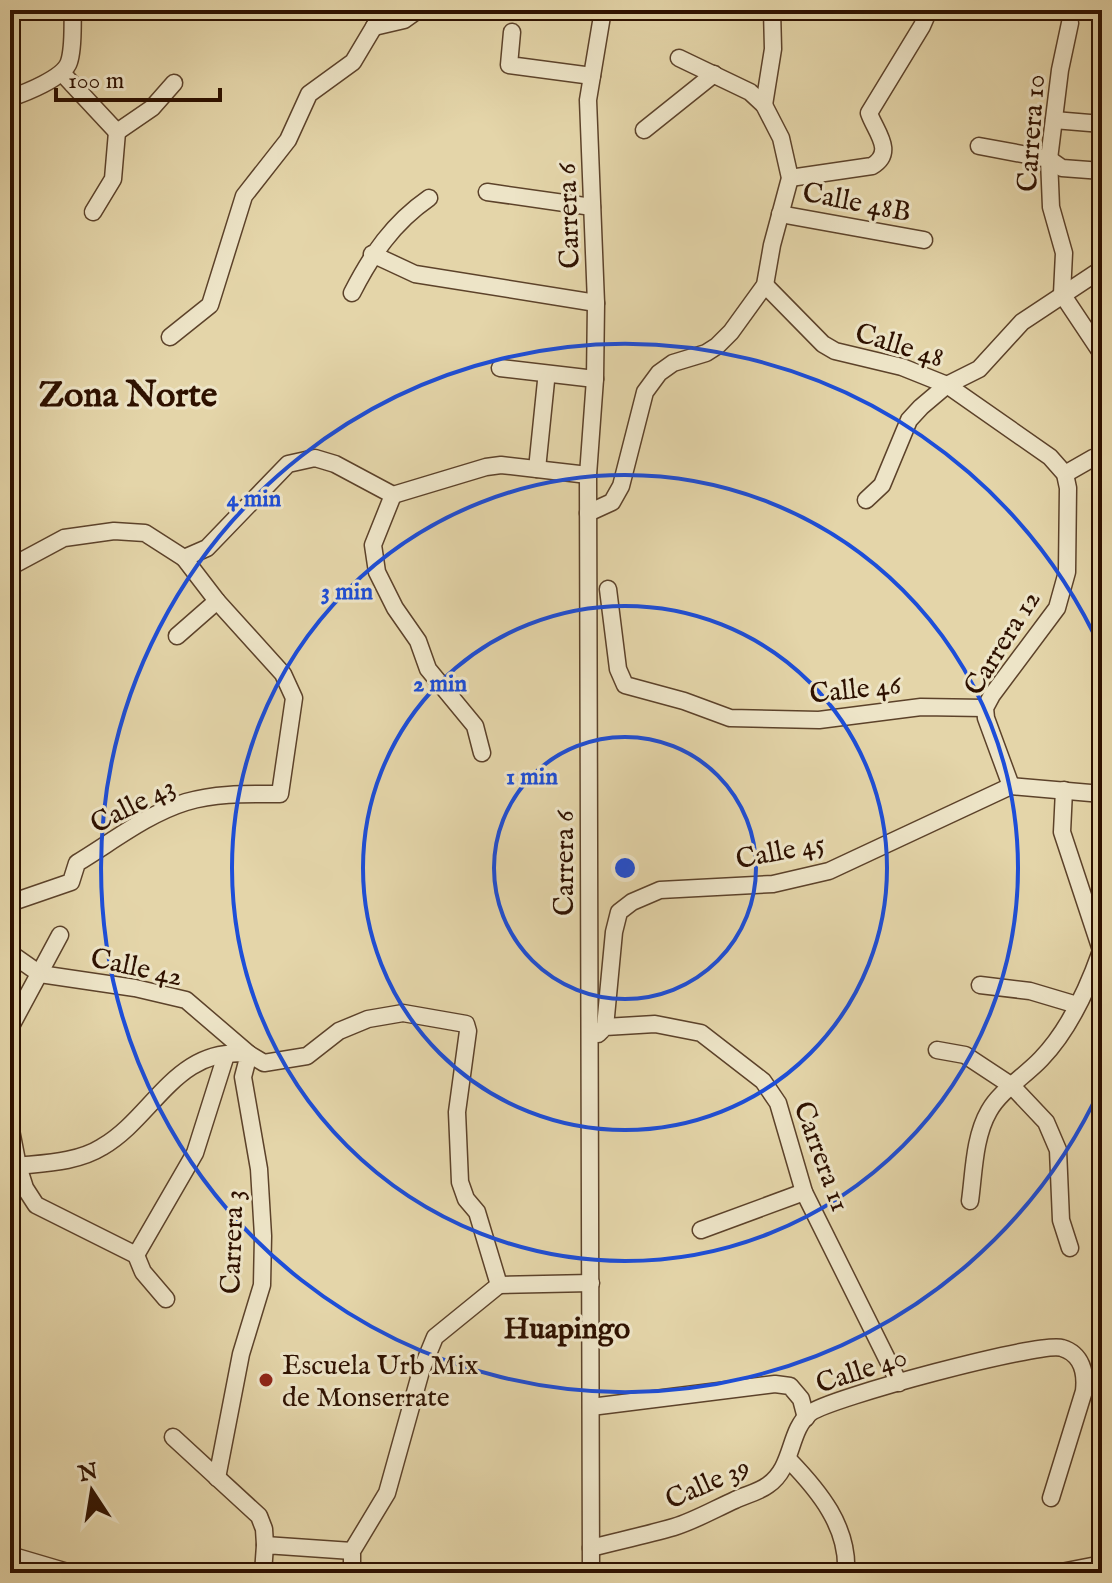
<svg xmlns="http://www.w3.org/2000/svg" width="1112" height="1583" font-family="'IM FELL English',serif">
  <style>
    .lines { fill: none; stroke-linecap: round; stroke-linejoin: round }
    .minor-casing { stroke: #5c422a; stroke-width: 19 }
    .minor { stroke: #ede4c7; stroke-width: 16 }
    .ring { fill: none; stroke: #1d4ed8; stroke-width: 4 }
    .poi-dot { fill: #8f2418; stroke: #ede4c7; stroke-width: 3 }
    .labels { text-anchor: middle; stroke-width: 6; stroke-linejoin: round; paint-order: stroke }
    .street-label { font-size: 28px; fill: #2e1100; stroke: #ede4c7 }
    .poi-label { font-size: 28px; fill: #2e1100; stroke: #ede4c7; text-anchor: start }
    .neighbourhood-label { font-size: 30px; font-weight: bold; fill: #2e1100; stroke: #ede4c7 }
    .district-label { font-size: 36px; font-weight: bold; fill: #2e1100; stroke: #ede4c7 }
    .centre { fill: #1d4ed8; stroke: #ede4c7; stroke-width: 4 }
    .ring-label { font-size: 24px; text-anchor: middle; font-weight: bold; fill: #1d4ed8; stroke: #ede4c7; stroke-width: 6; stroke-linejoin: round; paint-order: stroke }
  </style>
  <rect width="100%" height="100%" fill="#e4d5a9"/>
  <filter id="stains"><feTurbulence type="fractalNoise" baseFrequency=".0025" numOctaves="4"/><feColorMatrix values="0 0 0 0 .2 0 0 0 0 .09 0 0 0 0 .02 0 0 0 .5 -.17"/></filter>
  <radialGradient id="worn" r=".72"><stop offset=".6" stop-color="#630" stop-opacity="0"/><stop offset="1" stop-color="#630" stop-opacity=".3"/></radialGradient>
  <g class="lines">
    <defs>
      <g id="minor">
        <path d="M1070 23 1060 70 1049 159 1051 207 1064 253 1062 294 1102 354"/>
        <path d="M374 27 404 20 418 10"/>
        <path d="M512 32 509 65 592 76"/>
        <path d="M62 73 117 132"/>
        <path d="M10 98C25 93 64 78 69 62 74 47 72 26 73 10"/>
        <path d="M764 105 773 49 772 10"/>
        <path d="M1054 120 1102 124"/>
        <path d="M644 130 714 74"/>
        <path d="M117 132 152 108 174 83"/>
        <path d="M979 146 1049 159 1062 168 1102 171"/>
        <path d="M790 178 872 166C896 152 875 131 869 113L922 26 929 10"/>
        <path d="M487 192 592 207"/>
        <path d="M93 212 113 179 117 132"/>
        <path d="M780 214 924 240"/>
        <path d="M372 254 415 274 596 303"/>
        <path d="M765 285 823 344 835 351 902 367 947 385 1050 457 1065 474 1068 488 1067 572 1057 608 992 695 985 708 986 718 1011 786"/>
        <path d="M352 293C372 254 393 223 429 198"/>
        <path d="M170 337 210 305 244 196 288 140 309 94 353 62 384 10"/>
        <path d="M500 368 595 379"/>
        <path d="M537 469 546 381"/>
        <path d="M1065 474 1093 458 1102 457"/>
        <path d="M393 495 373 545 377 572 395 608 418 641 428 669 475 726 482 753"/>
        <path d="M866 500 882 485 909 420 921 407 947 385 979 369 1022 322 1102 269"/>
        <path d="M588 513 612 502 621 486 645 392 659 373 673 363 706 353 717 346 731 332 765 285 772 245 790 178 781 138 764 105 750 92 679 58"/>
        <path d="M10 567 64 538 114 531 145 533 184 558 207 548 288 464 315 458 335 464 393 495 486 467 501 465 588 475"/>
        <path d="M608 589 618 669 625 685 684 701 730 718 819 720 921 707 985 708"/>
        <path d="M177 636 217 601"/>
        <path d="M1064 790 1062 832 1102 953"/>
        <path d="M10 903 71 882 77 863C112 842 147 814 186 802 217 793 248 794 280 794L294 698 283 674 217 601 184 558"/>
        <path d="M10 953 40 974 135 988 186 1000 249 1054 264 1063 307 1056 339 1031 368 1019 403 1013 466 1024 468 1031 457 1112 460 1182 466 1199 477 1212 499 1285 435 1337 421 1371 387 1493 352 1551V1573"/>
        <path d="M980 985 1030 991 1077 1005"/>
        <path d="M605 1027 614 932 619 912 632 902 660 890 773 884 829 871 1011 786 1102 794"/>
        <path d="M10 1028 60 935"/>
        <path d="M598 1034 605 1027 655 1024 701 1033 763 1081 778 1103 804 1192 899 1383"/>
        <path d="M937 1050 965 1055 1012 1086 1046 1122 1058 1150 1061 1220 1070 1248"/>
        <path d="M10 1125 18 1166 25 1188 36 1205 136 1255 143 1272 166 1299"/>
        <path d="M18 1166C46 1163 78 1162 102 1147 154 1117 176 1045 249 1054L243 1077 259 1169 263 1236 262 1285 241 1354 217 1478"/>
        <path d="M970 1201C974 1172 974 1137 989 1111 1000 1091 1025 1076 1041 1059 1069 1030 1088 988 1101 951"/>
        <path d="M701 1230 804 1192"/>
        <path d="M136 1255 195 1153 226 1055"/>
        <path d="M499 1285 591 1283"/>
        <path d="M591 1407 775 1384 790 1386 801 1399 806 1418"/>
        <path d="M173 1437 259 1516 264 1529 265 1545"/>
        <path d="M789 1460C819 1491 849 1527 846 1573"/>
        <path d="M591 1548C618 1541 646 1535 674 1527 694 1521 715 1509 735 1500 745 1495 759 1492 768 1485 794 1467 788 1431 810 1413 829 1398 1041 1341 1062 1348 1082 1354 1086 1373 1084 1391L1051 1498"/>
        <path d="M10 1555 71 1573"/>
        <path d="M263 1573 265 1545 352 1551"/>
        <path d="M591 1573 588 475 595 379 596 303 588 100 603 10"/>
        <path d="M1056 1573 1102 1564"/>
      </g>
    </defs>
    <use href="#minor" class="minor-casing"/>
    <use href="#minor" class="minor"/>
  </g>
  <g class="ring">
    <circle cx="625" cy="868" r="131"/>
    <circle cx="625" cy="868" r="262"/>
    <circle cx="625" cy="868" r="393"/>
    <path d="M1102 1085A524 524 0 1 1 1102 651"/>
  </g>
  <circle class="poi-dot" cx="266" cy="1380" r="8"/>
  <g class="labels">
    <g class="street-label">
      <text transform="translate(1030 133) rotate(-86)" y="10">Carrera 10</text>
      <text transform="translate(857 201) rotate(11)" y="10">Calle 48B</text>
      <text transform="translate(567 216) rotate(-92)" y="10">Carrera 6</text>
      <text transform="translate(900 344) rotate(17)" y="10">Calle 48</text>
      <text transform="translate(1001 642) rotate(-58)" y="10">Carrera 12</text>
      <text transform="translate(855 688) rotate(-6)" y="10">Calle 46</text>
      <text transform="translate(132 804) rotate(-27)" y="10">Calle 43</text>
      <text transform="translate(780 850) rotate(-11)" y="10">Calle 45</text>
      <text transform="translate(563 863) rotate(-90)" y="10">Carrera 6</text>
      <text transform="translate(137 966) rotate(12)" y="10">Calle 42</text>
      <text transform="translate(823 1156) rotate(70)" y="10">Carrera 11</text>
      <text transform="translate(231 1242) rotate(-88)" y="10">Carrera 3</text>
      <text transform="translate(861 1369) rotate(-18)" y="10">Calle 40</text>
      <text transform="translate(707 1482) rotate(-24)" y="10">Calle 39</text>
    </g>
    <g class="poi-label">
      <text x="282" y="1374">Escuela Urb Mix<tspan x="282" dy="32">de Monserrate</tspan></text>
    </g>
    <g class="neighbourhood-label">
      <text x="567" y="1338">Huapingo</text>
    </g>
    <g class="district-label">
      <text x="128" y="406">Zona Norte</text>
    </g>
  </g>
  <circle cx="625" cy="868" r="12" class="centre"/>
  <g class="ring-label">
    <text x="254" y="506">4 min</text>
    <text x="347" y="599">3 min</text>
    <text x="440" y="691">2 min</text>
    <text x="532" y="784">1 min</text>
  </g>
  <rect width="1112" height="1583" fill="none" stroke="#e4d5a9" stroke-width="40"/>
  <rect x="12" y="12" width="1088" height="1559" fill="none" stroke="#2e1100" stroke-width="4"/>
  <rect x="20" y="20" width="1072" height="1543" fill="none" stroke="#2e1100" stroke-width="2"/>
  <g transform="translate(92 1491) rotate(348)" stroke="#ede4c7" stroke-width="6" paint-order="stroke">
  <path d="M0-6L14 30L0 20L-14 30Z" fill="#2e1100"/>
  <text y="-12" font-size="22" font-weight="bold" text-anchor="middle" fill="#2e1100">N</text>
  </g>
  <path d="M56 88v12h164v-12" fill="none" stroke="#2e1100" stroke-width="4"/>
  <text x="68" y="88" font-size="24" fill="#2e1100" stroke="#ede4c7" stroke-width="6" paint-order="stroke">100 m</text>
  <rect width="100%" height="100%" filter="url(#stains)"/>
  <rect width="100%" height="100%" fill="url(#worn)"/>
</svg>
